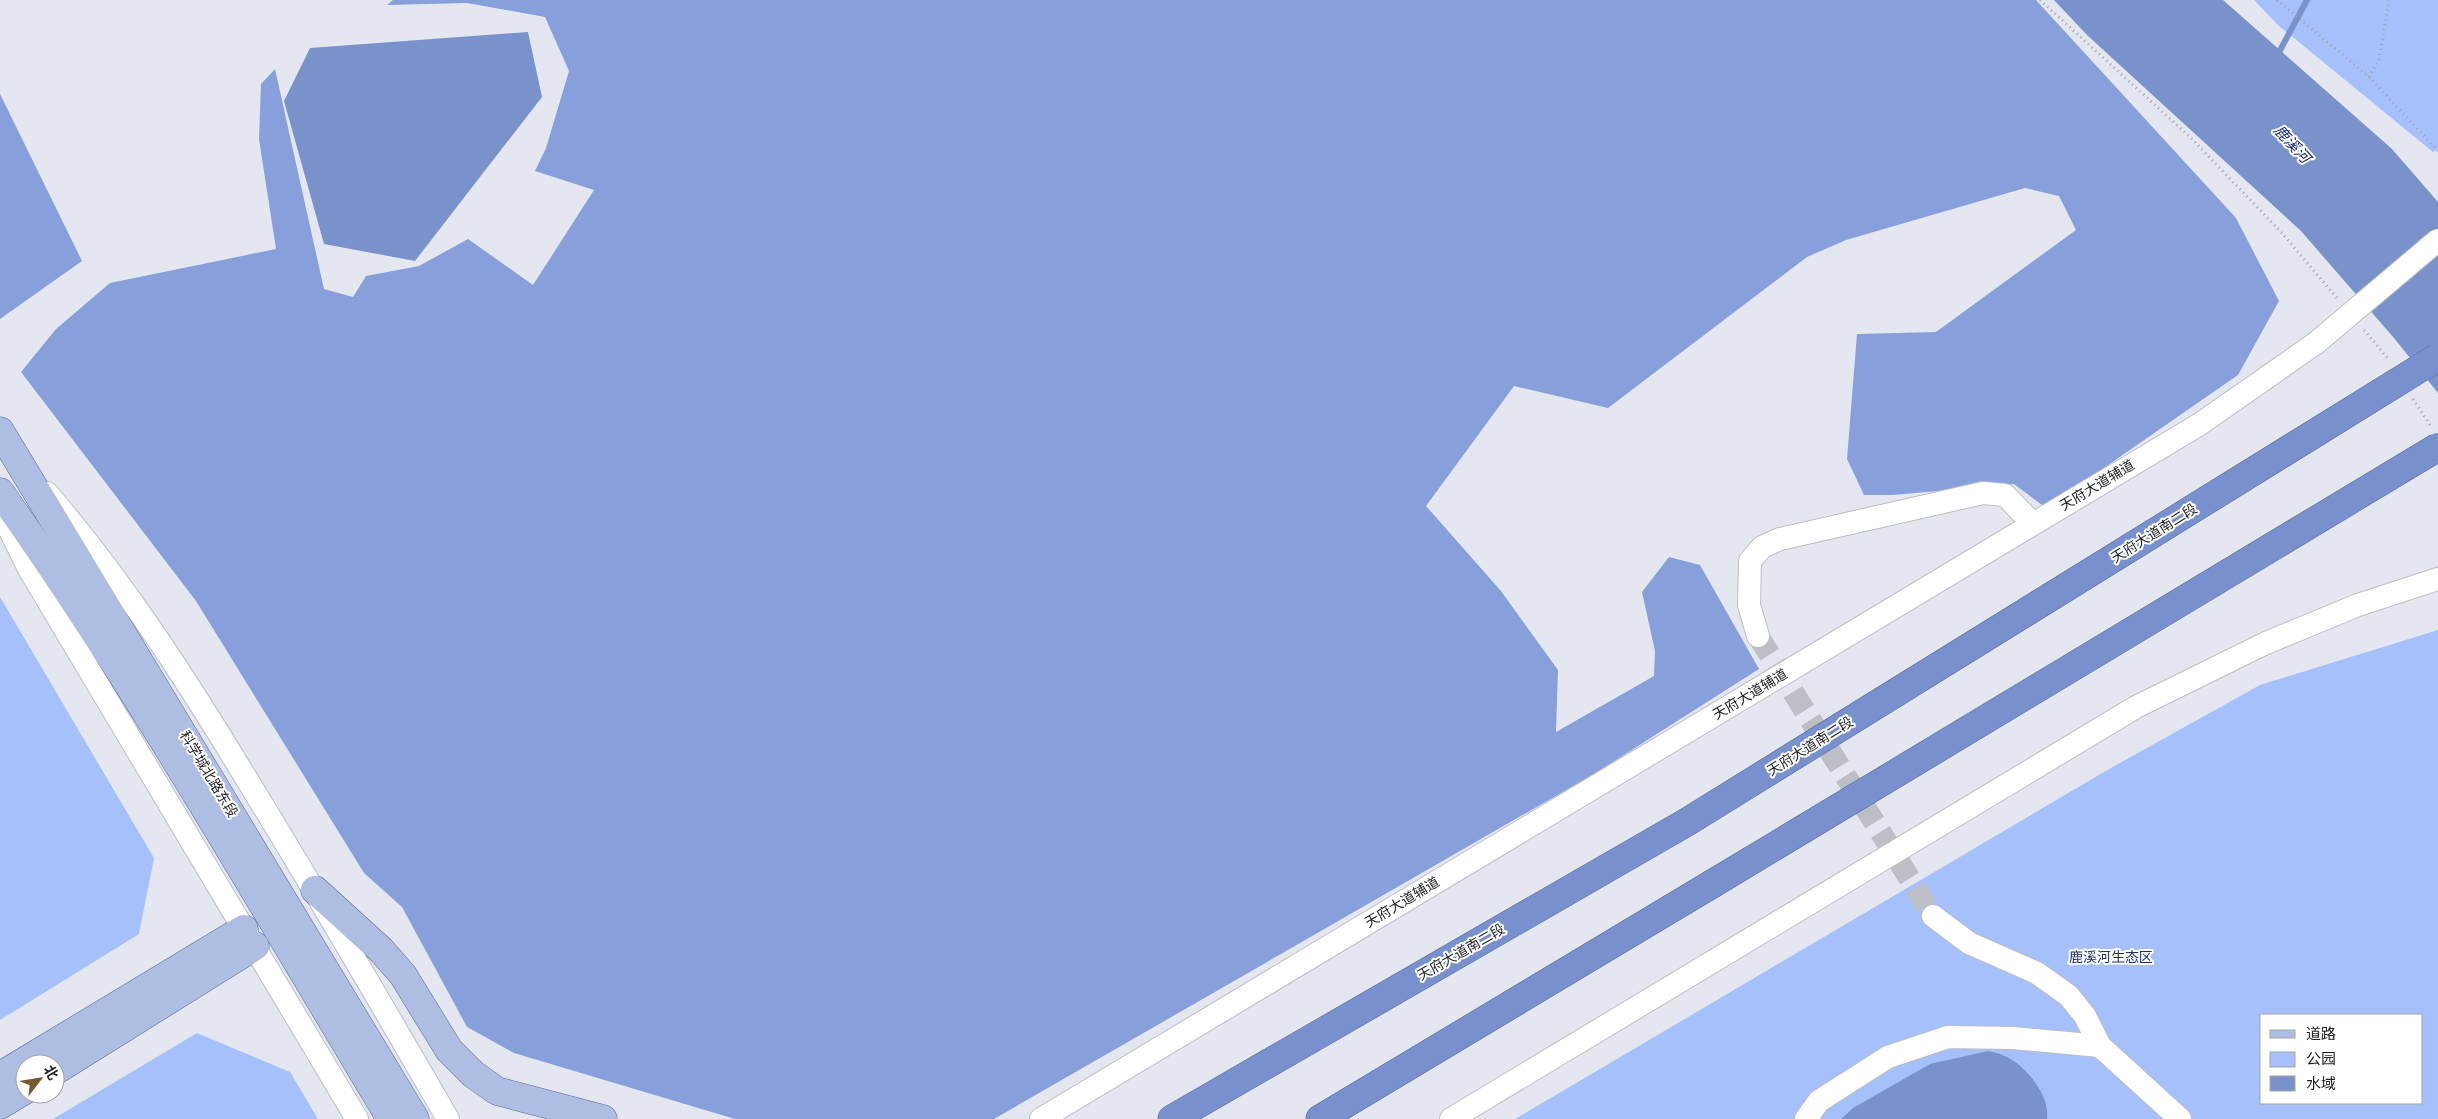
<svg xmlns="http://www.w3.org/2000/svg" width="2438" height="1119" font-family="Barlow,'Noto Sans SC',sans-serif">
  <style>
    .green { fill: #a6c0fb; fill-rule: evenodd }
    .forest { fill: #87a0db }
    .water { fill: #7a92cc }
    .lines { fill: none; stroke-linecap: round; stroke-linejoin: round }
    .stream { stroke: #7a92cc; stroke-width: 6 }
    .minor-tunnel { stroke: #bcbfc6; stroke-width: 22; stroke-dasharray: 22 11; stroke-linecap: butt }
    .minor-casing { stroke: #bbbec5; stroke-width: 24 }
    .major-casing { stroke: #586992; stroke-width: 29 }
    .highway-casing { stroke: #586992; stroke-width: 29 }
    .path { stroke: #a0a2a8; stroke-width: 3; stroke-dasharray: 1 4; stroke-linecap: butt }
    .minor { stroke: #fff; stroke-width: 22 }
    .major { stroke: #aebde2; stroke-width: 28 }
    .highway { stroke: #7891ce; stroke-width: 28 }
    .minor-bridge-casing { stroke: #bbbec5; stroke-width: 24; stroke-linecap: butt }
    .highway-bridge-casing { stroke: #586992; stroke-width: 29; stroke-linecap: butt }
    .minor-bridge { stroke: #fff; stroke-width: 22 }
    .highway-bridge { stroke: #7891ce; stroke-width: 28 }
    .labels { text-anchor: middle; stroke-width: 4; stroke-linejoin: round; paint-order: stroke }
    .street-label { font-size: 14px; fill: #1e1f22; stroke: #fff }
    .park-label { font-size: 14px; fill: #1a2f74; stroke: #fff }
    .water-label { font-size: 15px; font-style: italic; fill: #14286c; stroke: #fff }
  </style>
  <rect width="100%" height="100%" fill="#e4e7ef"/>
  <g class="green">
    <path d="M2254 0H2438V149L2433 152 2278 25Z"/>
    <path d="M0 597 154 858 139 934 0 1020Z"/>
    <path d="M2438 630V1119H1515L2109 769 2260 685ZM2262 1015H2422V1103H2262Z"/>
    <path d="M197 1033 290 1072 318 1119H53Z"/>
  </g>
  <g class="forest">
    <path d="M393 0H2036L2236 218 2279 301 2238 375 2046 508 2014 484 1893 495H1864L1847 459 1857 334 1936 332 2076 230 2059 196 2025 188 1846 240 1807 257 1608 408 1514 386 1426 506 1501 591 1558 670 1556 732 1654 676 1655 651 1642 592 1669 557 1700 565 1759 669 1594 774 994 1119H735L514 1053 467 1027 402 907 364 873 196 601 21 372 56 329 110 283 276 249 259 139 261 84 275 69 324 289 353 297 366 276 419 266 468 239 533 285 594 190 535 171 546 148 569 71 545 17 467 3 387 5Z"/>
    <path d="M0 94 82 261 0 319Z"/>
  </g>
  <g class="water">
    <path d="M2054 0H2223L2392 149 2438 202V393L2394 338 2301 231 2087 35Z"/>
    <path d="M528 32 542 97 415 261 324 244 284 101 310 48Z"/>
    <path d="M1988 1051C1994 1052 2001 1054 2007 1057 2027 1067 2050 1096 2047 1119H1841L1853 1108 1930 1064Z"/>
  </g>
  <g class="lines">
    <path class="stream" d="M2277 56 2307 0"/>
    <path class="minor-tunnel" d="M1758 636 1933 916"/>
    <defs>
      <g id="minor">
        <path d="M47 493C123 581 186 679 246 778 315 890 382 1005 448 1119"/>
        <path d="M0 510 29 569 357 1119"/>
        <path d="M1758 636 1749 605 1750 561 1762 547 1780 539 1983 493 2005 495 2033 524"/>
        <path d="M1933 916 1969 943 2037 973 2069 996 2085 1016 2100 1046 2180 1119"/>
        <path d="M1041 1119 2200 424 2316 343"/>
        <path d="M1451 1119 2136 707 2266 643 2358 605 2438 579"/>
        <path d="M1806 1119 1819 1101 1888 1057 1948 1037 2013 1038 2100 1046"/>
      </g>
      <g id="major">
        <path d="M0 431 415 1119"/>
        <path d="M0 492C142 693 264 908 391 1119"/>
        <path d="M315 890 381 950 403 975 449 1050 473 1074 497 1091 603 1119"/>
        <path d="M55 1071 255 946"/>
        <path d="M0 1076 244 929"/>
        <path d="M0 1105 25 1090"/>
      </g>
      <g id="highway">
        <path d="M1172 1119 1687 822"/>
        <path d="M1320 1119 1712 884"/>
      </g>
    </defs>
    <use href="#minor" class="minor-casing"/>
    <use href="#major" class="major-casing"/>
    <use href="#highway" class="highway-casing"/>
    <g class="path">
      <path d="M2040 0 2190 137 2281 232 2337 298"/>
      <path d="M2277 0 2369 77 2438 151"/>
      <path d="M2369 77 2379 60 2389 0"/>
      <path d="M2364 330 2389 360"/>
      <path d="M2413 399 2430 425"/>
    </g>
    <use href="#minor" class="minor"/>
    <use href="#major" class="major"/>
    <use href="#highway" class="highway"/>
    <defs>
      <path id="minor-bridge" d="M2316 343 2438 240"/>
      <g id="highway-bridge">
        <path d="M1687 822 2438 357"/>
        <path d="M1712 884 2438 447"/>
      </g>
    </defs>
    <use href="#minor-bridge" class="minor-bridge-casing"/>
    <use href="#highway-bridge" class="highway-bridge-casing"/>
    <use href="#minor-bridge" class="minor-bridge"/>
    <use href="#highway-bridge" class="highway-bridge"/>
  </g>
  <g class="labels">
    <g class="street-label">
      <text transform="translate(2097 485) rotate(-31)" y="5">天府大道辅道</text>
      <text transform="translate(2154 533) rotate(-32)" y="5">天府大道南二段</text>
      <text transform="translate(1750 694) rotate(-31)" y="5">天府大道辅道</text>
      <text transform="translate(1810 746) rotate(-32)" y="5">天府大道南二段</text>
      <text transform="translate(209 774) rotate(59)" y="5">科学城北路东段</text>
      <text transform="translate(1402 902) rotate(-31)" y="5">天府大道辅道</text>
      <text transform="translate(1461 952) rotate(-30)" y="5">天府大道南二段</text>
    </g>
    <g class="park-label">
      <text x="2111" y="962">鹿溪河生态区</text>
    </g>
    <g class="water-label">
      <text transform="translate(2292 144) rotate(47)" y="5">鹿溪河</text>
    </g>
  </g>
  <rect x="2260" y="1014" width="162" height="90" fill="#ffffff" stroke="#a5a5a7"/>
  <rect x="2270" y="1030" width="25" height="8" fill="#aebde2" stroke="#a5a5a7"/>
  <text x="2306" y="1039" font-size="15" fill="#1e1f22">道路</text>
  <rect x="2270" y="1052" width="25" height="15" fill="#a6c0fb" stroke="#a5a5a7"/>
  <text x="2306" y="1064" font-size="15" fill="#1e1f22">公园</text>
  <rect x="2270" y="1076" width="25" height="15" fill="#7a92cc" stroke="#a5a5a7"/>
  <text x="2306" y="1089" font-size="15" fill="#1e1f22">水域</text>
  <g transform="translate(40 1079) rotate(59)"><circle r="24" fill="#ffffff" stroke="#a5a5a7"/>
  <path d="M0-4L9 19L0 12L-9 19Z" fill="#78582e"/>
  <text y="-8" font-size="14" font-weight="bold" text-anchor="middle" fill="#1e1f22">北</text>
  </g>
</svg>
